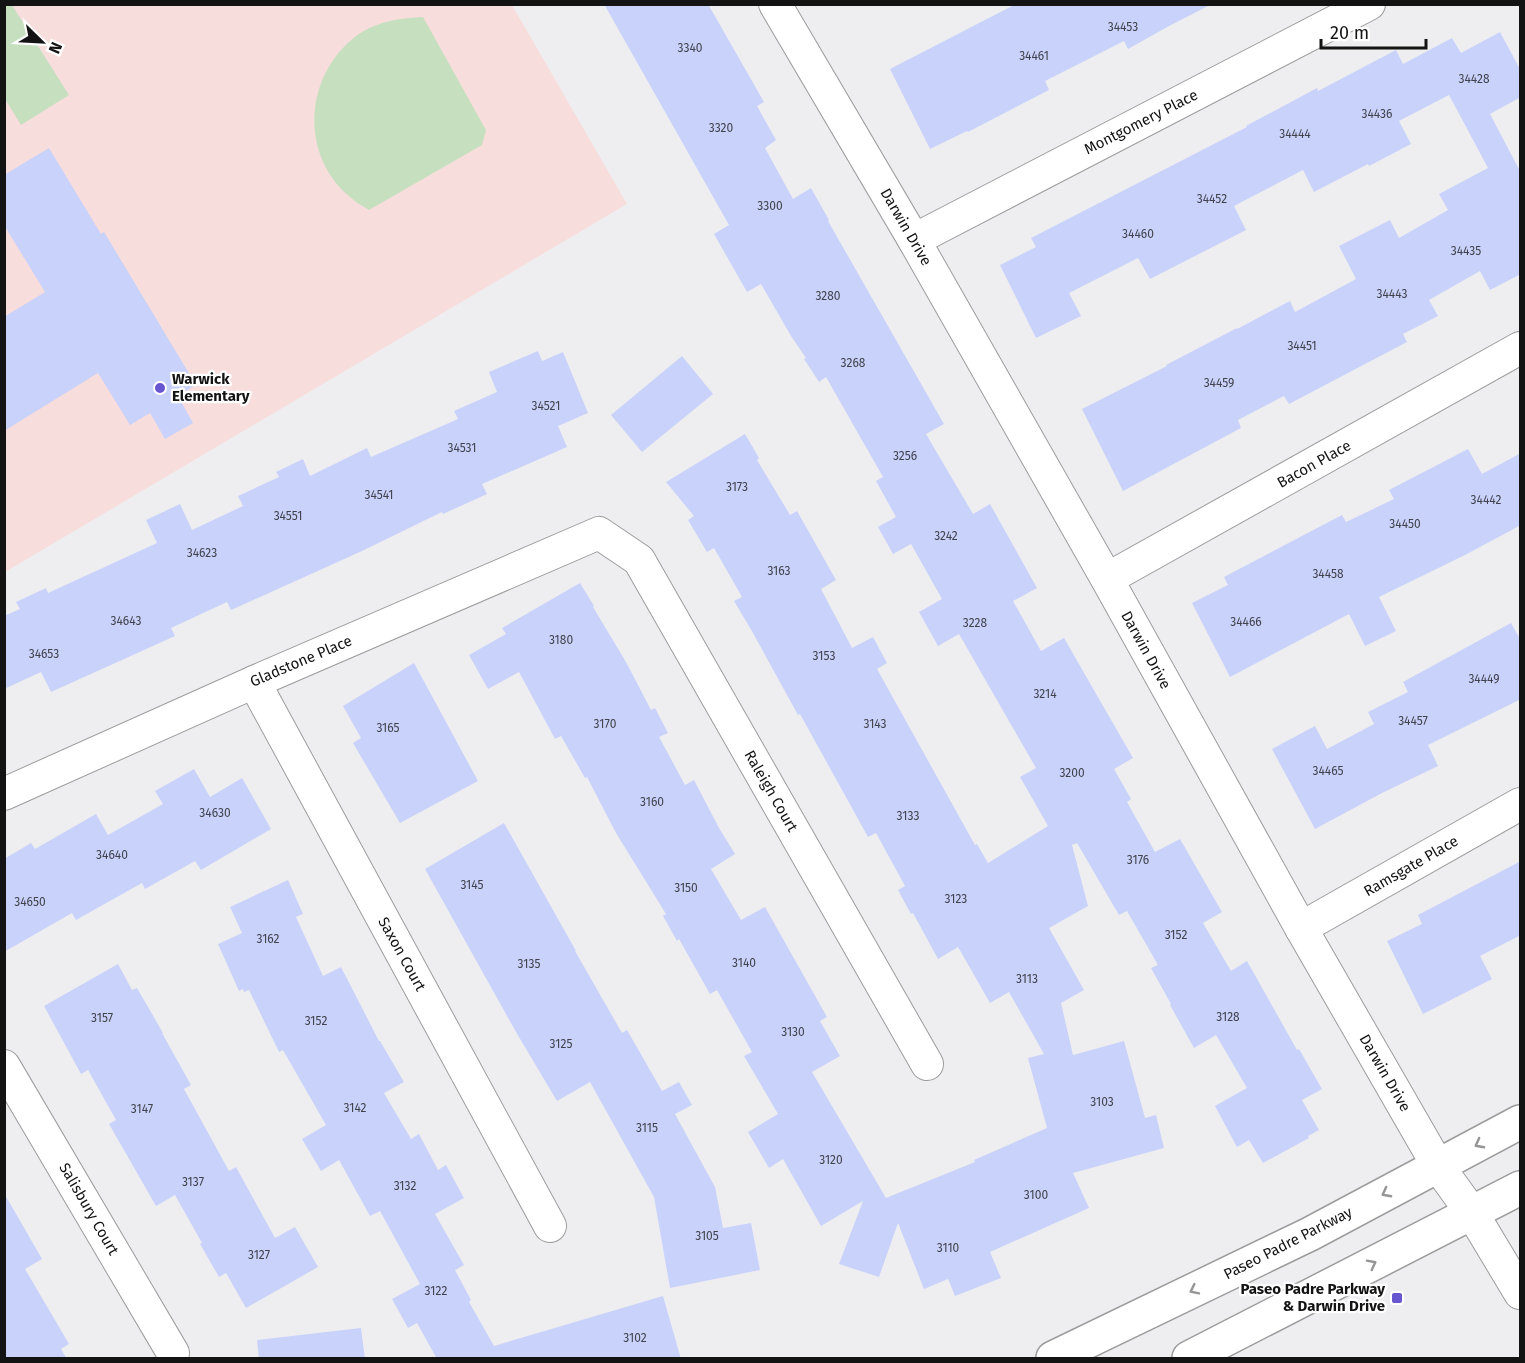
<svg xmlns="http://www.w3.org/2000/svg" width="1525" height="1363" font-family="'Fira Sans',sans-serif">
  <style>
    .commercial { fill: #f8dddd }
    .green { fill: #c6e0bf }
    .building { fill: #c9d2fa }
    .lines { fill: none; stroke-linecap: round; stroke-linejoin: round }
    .street-casing { stroke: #9c9c9d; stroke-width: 34 }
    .secondary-casing { stroke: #9c9c9d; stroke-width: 36 }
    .street { stroke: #fff; stroke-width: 32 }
    .secondary { stroke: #fff; stroke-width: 33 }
    .oneway { stroke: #959595 }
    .poi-dot { fill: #6656cf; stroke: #fff; stroke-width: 2 }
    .labels { text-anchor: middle; stroke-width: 4.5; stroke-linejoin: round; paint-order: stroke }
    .number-label { font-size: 12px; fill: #40434d }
    .street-label { font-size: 15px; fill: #131313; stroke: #fff }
    .poi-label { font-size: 15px; font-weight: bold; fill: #131313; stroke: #fff; text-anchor: start }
  </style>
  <rect width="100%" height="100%" fill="#eeeef0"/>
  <path class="commercial" d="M4 5H512L627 204 5 572Z"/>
  <g class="green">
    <path d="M5 4 12 5 69 95 21 125 5 99Z"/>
    <path d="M423 17 486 130 482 145 369 210C363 206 355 202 350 197 297 153 305 69 362 32 380 21 401 18 423 17Z"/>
  </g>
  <g class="building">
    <path d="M604 4H708L764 102 757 106 776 140 765 148 793 199 811 188 829 220 828 221 944 424 926 434 973 514 990 504 1037 588 1013 601 1041 651 1064 638 1133 758 1114 769 1131 799 1127 802 1155 852 1180 839 1222 912 1203 923 1231 971 1247 961 1297 1050 1299 1049 1322 1089 1302 1100 1319 1130 1308 1136 1309 1138 1263 1163 1249 1140 1237 1147 1215 1106 1247 1088 1216 1035 1194 1048 1170 1005 1171 1004 1151 968 1158 965 1127 911 1119 915 1077 843 1072 845 1088 906 1049 928 1084 990 1061 1003 1073 1055 1124 1041 1145 1118 1156 1115 1164 1148 1073 1173 1089 1208 990 1252 1001 1278 955 1296 948 1279 924 1289 898 1223 879 1277 839 1264 863 1201 821 1226 783 1159 769 1168 748 1132 778 1114 744 1056 752 1052 717 990 710 994 679 939 677 941 663 916 666 914 616 833 587 777 585 778 561 736 555 739 519 672 488 689 469 655 506 634 502 628 580 583 594 606 593 607 626 662 651 710 655 708 668 733 659 737 685 785 694 780 719 828 735 854 711 869 741 920 765 907 827 1017 820 1021 840 1056 812 1072 886 1198 975 1162 974 1160 1047 1128 1028 1058 1044 1054 1009 992 990 1003 958 947 938 959 913 913 911 914 898 890 905 886 876 833 868 837 800 714 798 715 753 633 734 601 742 597 714 548 707 552 688 520 694 516 666 482 745 434 759 458 757 460 790 515 797 511 836 580 821 589 852 648 873 637 887 663 877 669 975 845 977 844 988 863 1048 826 1020 777 1036 768 959 634 938 646 919 612 942 599 911 544 893 554 878 527 896 517 876 481 883 477 826 377 819 382 804 359 806 358 791 336 761 284 747 292 714 234 729 225Z"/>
    <path d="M1016 4H1212L1169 26 1128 49 1124 41 1045 81 1049 90 968 132 967 131 930 149 890 69Z"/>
    <path d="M1500 32 1521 71V97L1490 114 1521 173V274L1490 290 1480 271 1429 300 1438 316 1403 334 1407 342 1289 404 1284 396 1238 420 1241 428 1123 491 1082 409 1167 366 1166 365 1237 328V329L1290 301 1295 312 1356 279 1339 246 1390 220 1399 238 1448 210 1439 194 1488 168 1449 95 1399 121 1411 144 1369 166 1368 164 1314 192 1303 170 1234 206 1246 230 1150 279 1138 258 1069 293 1081 316 1036 338 1000 265 1036 247 1031 238 1247 127 1246 126 1317 88 1318 91 1396 50 1403 64 1452 38 1461 53Z"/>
    <path d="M49 148 101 234 104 232 196 385 178 396 193 423 165 439 150 413 130 425 98 373 4 431V317L45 292 4 225V175Z"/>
    <path d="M538 351 542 361 563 352 588 413 558 426 567 447 482 484 487 494 443 514 442 512 362 551 231 610 227 602 171 628 175 636 51 692 41 672 4 689V616L20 609 16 602 46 588 48 593 157 543 146 520 180 504 192 530 243 506 238 496 279 477 276 472 303 459 310 476 367 448 371 457 458 419 454 411 497 392 489 372Z"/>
    <path d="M682 356 713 394 642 452 611 415Z"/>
    <path d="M1468 449 1482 474 1521 453V525L1465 555 1379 597 1396 631 1365 646 1349 614 1230 677 1192 603 1228 585 1224 577 1342 515 1346 522 1394 499 1389 490Z"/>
    <path d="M1511 623 1521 641V699L1428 745 1438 766 1382 793 1315 829 1272 749 1315 726 1327 749 1374 724 1368 712 1408 692 1403 682Z"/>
    <path d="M414 663 478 781 400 823 353 743 361 738 343 706Z"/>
    <path d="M194 769 210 797 242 778 271 829 201 870 195 861 145 889 142 883 76 920 72 913 4 952V859L31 843 35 849 96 814 108 835 163 804 155 791Z"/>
    <path d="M504 823 576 951H575L622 1033 627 1030 662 1091 679 1082 692 1105 675 1114 715 1187 723 1228 751 1223 760 1270 670 1288 654 1197 590 1082 557 1101 516 1032 425 869Z"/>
    <path d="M1521 861V935L1480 956 1492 979 1423 1014 1387 941 1422 924 1418 915Z"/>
    <path d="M288 880 303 914 296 917 323 976 341 967 379 1041H380L404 1082 384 1093 411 1139 419 1134 438 1170 446 1165 464 1198 435 1214 464 1265 455 1270 471 1300 469 1302 494 1346 663 1296 681 1359H437L417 1323 408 1328 392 1299 420 1284 380 1211 370 1216 339 1160 321 1171 302 1139 326 1125 283 1050 279 1052 249 990 244 992 243 989 239 991 218 944 242 933 230 907Z"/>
    <path d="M118 964 132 990 137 988 163 1033H162L191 1085 184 1089 229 1171 236 1167 275 1238 295 1227 318 1267 246 1308 226 1273 219 1277 200 1244 202 1243 175 1195 156 1206 109 1124 116 1120 88 1070 81 1074 44 1006Z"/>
    <path d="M4 1193 42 1259 25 1269 69 1344 61 1349 67 1359H4Z"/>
    <path d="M361 1328 365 1359H259L257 1340Z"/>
  </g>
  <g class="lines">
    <defs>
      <g id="street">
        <path d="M775 4 914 240 1107 579 1301 928 1438 1166 1472 1213 1520 1293"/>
        <path d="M914 240 1369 4"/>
        <path d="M1107 579 1520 348"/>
        <path d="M254 682 550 1226"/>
        <path d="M4 794 254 682 599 533 639 560 927 1064"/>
        <path d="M1301 928 1520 804"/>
        <path d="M4 1066 173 1353"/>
      </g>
      <g id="secondary">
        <path d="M1053 1358 1310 1234 1520 1122"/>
        <path d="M1189 1358 1520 1188"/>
      </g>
    </defs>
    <use href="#street" class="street-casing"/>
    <use href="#secondary" class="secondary-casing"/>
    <use href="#street" class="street"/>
    <use href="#secondary" class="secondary"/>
  </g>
  <defs><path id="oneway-chevron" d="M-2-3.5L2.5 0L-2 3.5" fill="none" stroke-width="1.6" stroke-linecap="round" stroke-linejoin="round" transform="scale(1.5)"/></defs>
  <g class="oneway">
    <use href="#oneway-chevron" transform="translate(1479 1144) rotate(152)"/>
    <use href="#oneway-chevron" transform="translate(1386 1193) rotate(152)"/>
    <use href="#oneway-chevron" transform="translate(1372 1264) rotate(-27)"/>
    <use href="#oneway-chevron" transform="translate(1194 1290) rotate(154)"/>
  </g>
  <g class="poi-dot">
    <circle cx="160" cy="388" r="6"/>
    <rect x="1391" y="1292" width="12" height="12" rx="3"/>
  </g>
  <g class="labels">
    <g class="number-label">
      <text x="1123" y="31">34453</text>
      <text x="690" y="52">3340</text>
      <text x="1034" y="60">34461</text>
      <text x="1474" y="83">34428</text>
      <text x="1377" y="118">34436</text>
      <text x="721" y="132">3320</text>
      <text x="1295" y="138">34444</text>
      <text x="1212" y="203">34452</text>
      <text x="770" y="210">3300</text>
      <text x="1138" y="238">34460</text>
      <text x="1466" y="255">34435</text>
      <text x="1392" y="298">34443</text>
      <text x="828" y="300">3280</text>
      <text x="1302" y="350">34451</text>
      <text x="853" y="367">3268</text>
      <text x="1219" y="387">34459</text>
      <text x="546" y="410">34521</text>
      <text x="462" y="452">34531</text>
      <text x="905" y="460">3256</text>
      <text x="737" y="491">3173</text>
      <text x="379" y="499">34541</text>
      <text x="1486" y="504">34442</text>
      <text x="288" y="520">34551</text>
      <text x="1405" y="528">34450</text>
      <text x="946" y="540">3242</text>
      <text x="202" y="557">34623</text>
      <text x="779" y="575">3163</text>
      <text x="1328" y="578">34458</text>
      <text x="126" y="625">34643</text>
      <text x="1246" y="626">34466</text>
      <text x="975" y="627">3228</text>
      <text x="561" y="644">3180</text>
      <text x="44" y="658">34653</text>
      <text x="824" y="660">3153</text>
      <text x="1484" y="683">34449</text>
      <text x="1045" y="698">3214</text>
      <text x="1413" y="725">34457</text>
      <text x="605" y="728">3170</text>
      <text x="875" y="728">3143</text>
      <text x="388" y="732">3165</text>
      <text x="1328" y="775">34465</text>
      <text x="1072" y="777">3200</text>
      <text x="652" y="806">3160</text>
      <text x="215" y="817">34630</text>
      <text x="908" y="820">3133</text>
      <text x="112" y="859">34640</text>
      <text x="1138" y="864">3176</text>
      <text x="472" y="889">3145</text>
      <text x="686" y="892">3150</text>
      <text x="956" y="903">3123</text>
      <text x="30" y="906">34650</text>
      <text x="1176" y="939">3152</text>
      <text x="268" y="943">3162</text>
      <text x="744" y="967">3140</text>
      <text x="529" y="968">3135</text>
      <text x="1027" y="983">3113</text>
      <text x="1228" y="1021">3128</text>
      <text x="102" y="1022">3157</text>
      <text x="316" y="1025">3152</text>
      <text x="793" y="1036">3130</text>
      <text x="561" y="1048">3125</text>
      <text x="1102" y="1106">3103</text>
      <text x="355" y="1112">3142</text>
      <text x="142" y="1113">3147</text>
      <text x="647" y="1132">3115</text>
      <text x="831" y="1164">3120</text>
      <text x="193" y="1186">3137</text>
      <text x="405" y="1190">3132</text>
      <text x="1036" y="1199">3100</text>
      <text x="707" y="1240">3105</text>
      <text x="948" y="1252">3110</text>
      <text x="259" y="1259">3127</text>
      <text x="436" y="1295">3122</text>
      <text x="635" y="1342">3102</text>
    </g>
    <g class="street-label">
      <text transform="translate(1141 122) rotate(-27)" y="5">Montgomery Place</text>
      <text transform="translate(906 227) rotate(60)" y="5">Darwin Drive</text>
      <text transform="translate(1314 464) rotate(-29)" y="5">Bacon Place</text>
      <text transform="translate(1146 650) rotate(61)" y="5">Darwin Drive</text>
      <text transform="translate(301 661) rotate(-23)" y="5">Gladstone Place</text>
      <text transform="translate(771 791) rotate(60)" y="5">Raleigh Court</text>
      <text transform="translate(1411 866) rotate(-30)" y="5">Ramsgate Place</text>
      <text transform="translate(402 954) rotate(61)" y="5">Saxon Court</text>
      <text transform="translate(1385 1073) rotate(60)" y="5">Darwin Drive</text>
      <text transform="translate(89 1209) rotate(60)" y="5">Salisbury Court</text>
      <text transform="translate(1288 1243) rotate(-27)" y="5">Paseo Padre Parkway</text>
    </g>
    <g class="poi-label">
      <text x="172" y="384">Warwick<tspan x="172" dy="17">Elementary</tspan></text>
      <text x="1385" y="1294" text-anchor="end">Paseo Padre Parkway<tspan x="1385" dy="17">&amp; Darwin Drive</tspan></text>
    </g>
  </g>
  <rect width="1525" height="1363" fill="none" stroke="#131313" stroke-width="12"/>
  <g transform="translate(42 42) rotate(114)" stroke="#ffffff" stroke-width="4.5" paint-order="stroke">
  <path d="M0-4.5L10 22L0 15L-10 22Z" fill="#131313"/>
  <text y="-9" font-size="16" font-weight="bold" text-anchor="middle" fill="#131313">N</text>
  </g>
  <path d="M1321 39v9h105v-9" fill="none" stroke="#131313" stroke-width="3"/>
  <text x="1330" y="39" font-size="18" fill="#131313" stroke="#ffffff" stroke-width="4.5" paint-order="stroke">20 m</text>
</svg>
